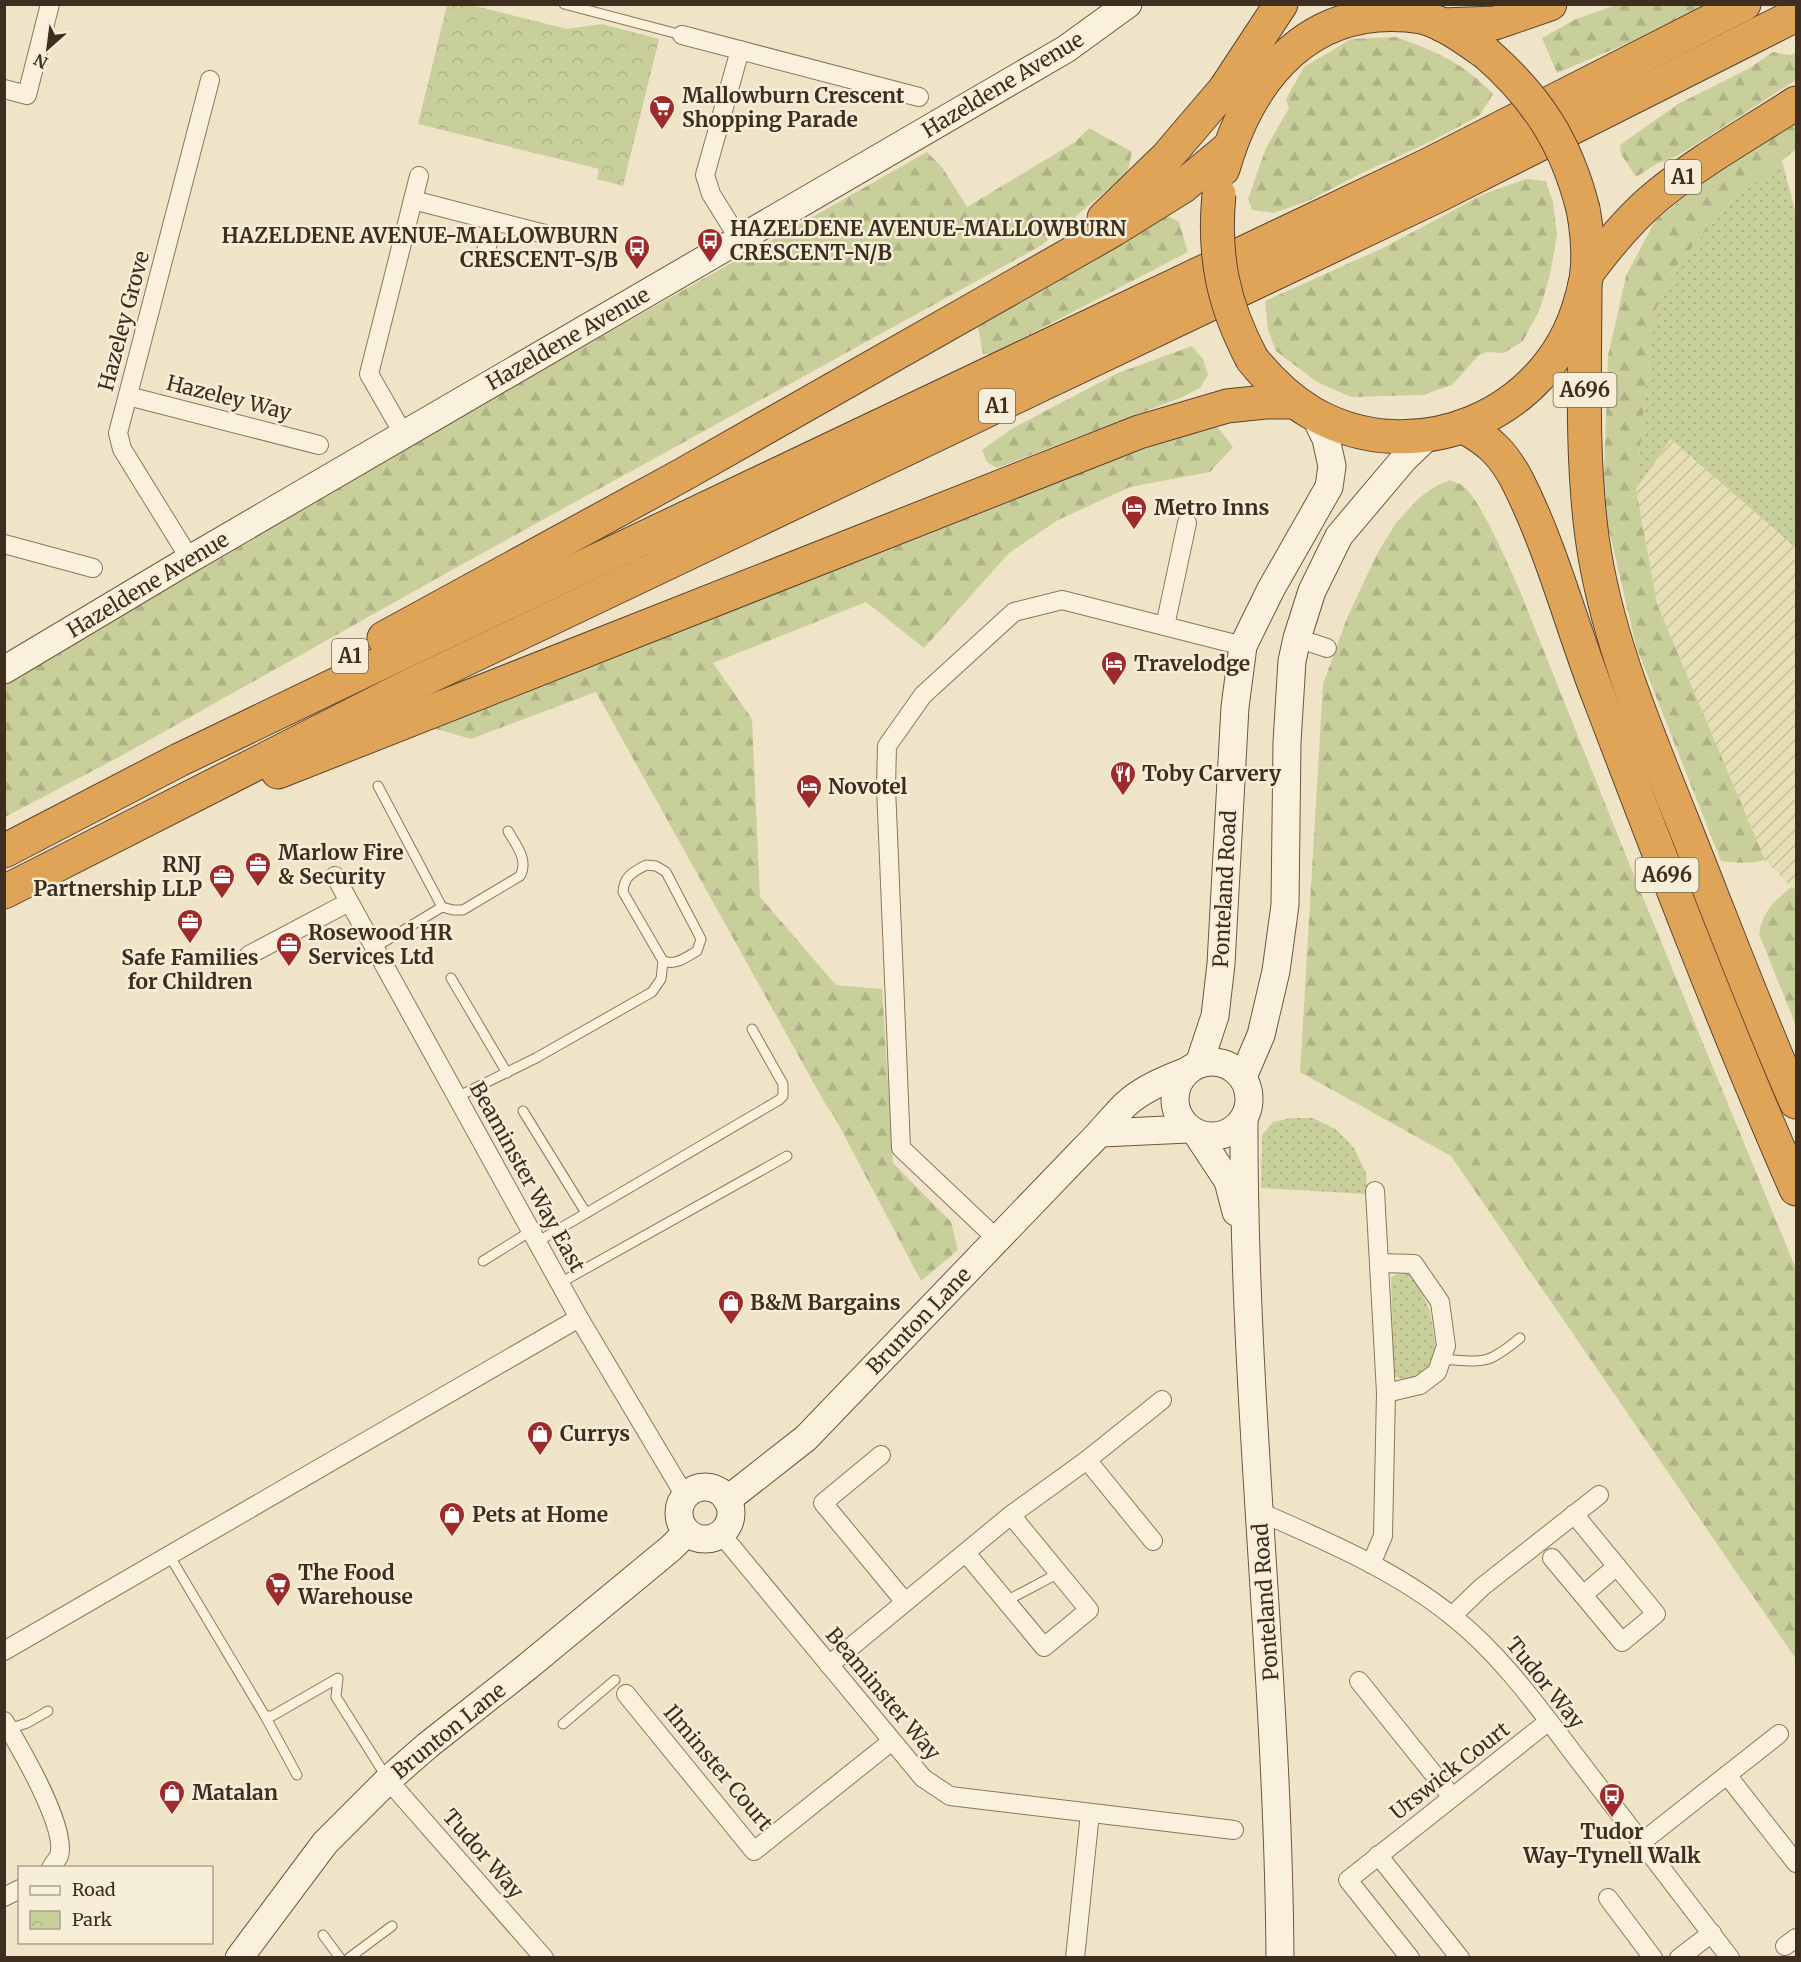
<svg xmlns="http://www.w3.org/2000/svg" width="1801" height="1962" font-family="Merriweather,serif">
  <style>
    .farmland { fill: url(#farmland-furrows) }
    .grass { fill: url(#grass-dots) }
    .forest { fill: url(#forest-firs) }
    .park { fill: url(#park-crowns) }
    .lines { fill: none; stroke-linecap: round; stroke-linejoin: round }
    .lane-casing { stroke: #8d765c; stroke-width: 11 }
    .street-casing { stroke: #8d765c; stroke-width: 20 }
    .secondary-casing { stroke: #6f573f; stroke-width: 29 }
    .highway-casing { stroke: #5b4430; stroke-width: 35 }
    .lane { stroke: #faf1dc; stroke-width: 9 }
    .street { stroke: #faf1dc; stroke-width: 18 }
    .secondary { stroke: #faf1dc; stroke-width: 27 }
    .highway { stroke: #e0a458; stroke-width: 33 }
    .highway-bridge-casing { stroke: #5b4430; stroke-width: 35; stroke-linecap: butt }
    .highway-bridge { stroke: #e0a458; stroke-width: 33 }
    .labels { text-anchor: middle; stroke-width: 5; stroke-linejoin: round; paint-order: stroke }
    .shield { fill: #f7eed8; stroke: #756857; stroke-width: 1.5 }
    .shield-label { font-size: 20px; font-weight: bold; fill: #3d2e20 }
    .street-label { font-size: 21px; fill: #3d2e20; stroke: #f7eed8 }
    .poi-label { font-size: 21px; font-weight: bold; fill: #3d2e20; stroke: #f7eed8; text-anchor: start }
  </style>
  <defs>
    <pattern id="farmland-furrows" width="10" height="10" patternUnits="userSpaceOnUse" patternTransform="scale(1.5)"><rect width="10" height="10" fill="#e6deb5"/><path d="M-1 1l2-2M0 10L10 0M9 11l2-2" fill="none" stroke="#c6bf9b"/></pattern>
    <pattern id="grass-dots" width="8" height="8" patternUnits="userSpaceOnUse" patternTransform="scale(1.5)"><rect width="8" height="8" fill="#c9cf9b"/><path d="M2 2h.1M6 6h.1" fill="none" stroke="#aeb285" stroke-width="1.8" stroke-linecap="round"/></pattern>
    <pattern id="forest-firs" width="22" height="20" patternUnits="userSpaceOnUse" patternTransform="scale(1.5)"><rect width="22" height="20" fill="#c9cf9b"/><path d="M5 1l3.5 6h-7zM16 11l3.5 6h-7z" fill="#aeb285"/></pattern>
    <pattern id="park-crowns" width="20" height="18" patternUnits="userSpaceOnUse" patternTransform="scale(1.5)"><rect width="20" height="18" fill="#c9cf9b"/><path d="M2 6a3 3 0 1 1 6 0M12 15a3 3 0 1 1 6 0" fill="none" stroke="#aeb285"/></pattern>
  </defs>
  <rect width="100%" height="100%" fill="#f0e4c8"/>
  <path class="farmland" d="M1671 439 1796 548V890L1791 887 1765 860 1657 604 1636 489Z"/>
  <g class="grass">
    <path d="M1782 160 1796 215V548L1671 439 1636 489 1648 368 1655 311 1680 261 1733 200Z"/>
    <path d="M1291 1118H1313L1337 1130 1354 1148 1366 1173 1367 1194 1261 1188 1262 1135 1273 1122Z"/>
    <path d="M1405 1272 1413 1273 1430 1311 1435 1342V1365L1410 1382 1394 1376 1391 1277Z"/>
  </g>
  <g class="forest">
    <path d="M1616 5H1706L1628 43 1557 73 1542 38 1576 19Z"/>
    <path d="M1396 37C1435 51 1464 63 1493 94L1480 115 1434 140 1360 174 1308 201 1274 213 1252 210 1248 199 1266 148 1289 108 1286 99 1304 67 1351 39Z"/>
    <path d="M1773 52 1790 55 1796 53V80L1679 155 1656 164 1636 177 1621 154 1620 145 1678 104 1748 69Z"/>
    <path d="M1796 118V149L1733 200 1680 261 1655 311 1648 368 1636 489 1657 604 1765 860C1750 864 1736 863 1721 861L1636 646 1603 504 1608 356 1626 276 1655 221 1720 169Z"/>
    <path d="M1089 128 1132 152 1127 173 1042 245 459 566 119 757 5 817 4 680 230 547 927 152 942 167 967 207 1075 142Z"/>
    <path d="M1526 179 1546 181 1553 202 1557 234 1550 275 1540 309 1523 341 1504 353 1487 352 1479 355 1452 385 1423 395 1351 397 1317 382 1276 351 1268 330 1265 301 1383 248 1484 194Z"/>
    <path d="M1168 216 1179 222 1188 252 992 354H983L978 327 1126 237Z"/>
    <path d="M1192 346 1203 359 1208 375 1200 388 1180 398 997 468 987 462 982 450 1013 428 1118 373Z"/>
    <path d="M1212 420 1233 447 1210 472 1130 487 1058 520 1009 553 924 648 866 602 713 663 752 719 760 897 836 985 882 989 893 1163 951 1222 958 1250 921 1281 834 1116 827 1107 596 692 471 739 429 727Z"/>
    <path d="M1450 480C1454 482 1460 483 1463 486 1479 497 1510 568 1519 589L1637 883 1796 1269V1659L1451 1156 1300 1072 1323 684 1347 618 1377 554 1396 523 1419 498 1436 486Z"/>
    <path d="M1791 887 1796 890V1026L1759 934C1764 909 1773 903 1791 887Z"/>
  </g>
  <path class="park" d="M447 5H471L567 29 602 24 659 39 623 186 597 179 599 169 418 124Z"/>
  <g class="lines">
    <defs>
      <g id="lane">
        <path d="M564 4 682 35"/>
        <path d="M442 907 453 910H463L520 876C529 860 516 845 508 831"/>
        <path d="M374 948 442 907 378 786"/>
        <path d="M451 978 507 1073"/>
        <path d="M457 1097 536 1058 652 992 661 979 663 961C676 966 686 957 697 951L701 939 666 872 656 866 646 865C633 872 624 876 623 892L663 961"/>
        <path d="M523 1111 586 1213"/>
        <path d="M537 1242 779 1100 783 1096V1084L752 1029"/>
        <path d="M483 1261 531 1231"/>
        <path d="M560 1283 787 1156"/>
        <path d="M1441 1359C1484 1362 1486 1366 1520 1338"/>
        <path d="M169 1555 265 1716"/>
        <path d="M1006 1601 1059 1573"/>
        <path d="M563 1724 615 1680"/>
        <path d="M9 1729 27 1723 48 1711"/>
        <path d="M297 1775 265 1716H272L338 1678 336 1697 387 1778"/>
        <path d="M323 1935 340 1958"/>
        <path d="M349 1958 392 1926"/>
      </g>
      <g id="street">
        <path d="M682 35 919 97"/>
        <path d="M4 89 27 95 50 4"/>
        <path d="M413 200 545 234"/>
        <path d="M739 239 711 194 705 175 740 50"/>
        <path d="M486 251 493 221"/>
        <path d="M128 396 319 445"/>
        <path d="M404 435 369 374 419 176"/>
        <path d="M4 544 93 568"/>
        <path d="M190 559 122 449 118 433 210 80"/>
        <path d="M1165 626 1187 523"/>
        <path d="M1297 638 1327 648"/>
        <path d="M335 876 579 1318 685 1496"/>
        <path d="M249 955 349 902"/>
        <path d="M997 1239 901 1148 886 787 887 746 923 695 1014 612 1062 600 1243 646"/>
        <path d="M1380 1263 1414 1264 1440 1302 1446 1346 1437 1372 1420 1385 1386 1393"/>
        <path d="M881 1455 823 1503 905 1602"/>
        <path d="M1087 1460 1153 1541"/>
        <path d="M1260 1512C1326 1541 1395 1570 1452 1616 1504 1657 1543 1714 1583 1766 1632 1830 1681 1894 1730 1958"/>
        <path d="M1574 1514 1656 1614 1622 1642 1583 1595 1617 1566"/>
        <path d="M721 1534 923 1778 950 1796 1234 1830"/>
        <path d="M966 1553 1044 1647 1089 1610 1011 1515"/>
        <path d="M1552 1558 1583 1595"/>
        <path d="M1371 1564 1383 1536 1386 1393 1375 1191"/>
        <path d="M1452 1616 1482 1587 1599 1495"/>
        <path d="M4 1651 579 1318"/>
        <path d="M829 1665 1011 1515 1087 1460 1162 1400"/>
        <path d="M1359 1681 1452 1797"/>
        <path d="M626 1694 754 1851 892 1741"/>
        <path d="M4 1721C19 1746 68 1828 59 1856 57 1860 53 1864 51 1868"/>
        <path d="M1727 1775 1779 1734"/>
        <path d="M388 1780 544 1958"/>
        <path d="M1642 1842 1727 1775 1796 1863"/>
        <path d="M1378 1855 1460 1958"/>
        <path d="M4 1897 20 1889"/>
        <path d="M1608 1898 1653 1958"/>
        <path d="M1785 1946 1796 1938"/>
        <path d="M1075 1958 1090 1813"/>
        <path d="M1410 1958 1348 1880 1549 1721"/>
        <path d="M1679 1958 1712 1933"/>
      </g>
      <g id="secondary">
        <path d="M4 670 190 559 1066 49 1128 4"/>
        <circle cx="1212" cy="1099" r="37"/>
        <path d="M1199 1064 1215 1016 1221 964 1235 707 1243 646 1271 589 1329 487 1332 466 1326 439 1314 414"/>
        <path d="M1243 1077 1261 1035 1276 971 1285 905 1287 742 1292 661 1297 638 1312 591 1339 536 1404 459 1428 436"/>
        <path d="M1244 1120C1243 1399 1278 1678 1280 1958"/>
        <path d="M1102 1133 1188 1129"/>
        <path d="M1197 1134 1228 1181 1236 1212"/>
        <circle cx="705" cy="1513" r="26"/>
        <path d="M727 1500 806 1438 1083 1150C1098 1136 1110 1120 1125 1105 1142 1089 1166 1079 1187 1071"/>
        <path d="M239 1958 325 1843 388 1780 428 1745 527 1667 671 1548 687 1532"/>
      </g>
      <g id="highway">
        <path d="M1442 25 1495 23 1550 4"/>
        <path d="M1223 169C1250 75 1312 0 1422 17 1445 23 1466 39 1486 53"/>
        <path d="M1104 218 1167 157 1225 89 1281 4"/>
        <path d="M1587 273C1608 245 1631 217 1658 195 1701 160 1750 133 1796 103"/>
        <path d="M1585 284C1585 369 1581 454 1592 537 1606 638 1647 732 1684 825 1721 918 1756 1011 1796 1102"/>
        <path d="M1252 359C1269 380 1288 399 1312 413 1415 472 1548 416 1580 303 1583 293 1586 283 1587 272 1589 251 1587 230 1583 209"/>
        <path d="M1464 427C1490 441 1503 454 1517 480 1552 549 1571 625 1599 697 1662 862 1725 1027 1796 1189"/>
        <path d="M384 638 684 474 1113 230 1182 187 1230 147"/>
        <path d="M278 772 1139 432 1227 406 1265 402H1295"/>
        <path d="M4 851 179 760 389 659 1426 166 1744 4"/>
        <path d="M4 892 403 689 1441 194 1796 15"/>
      </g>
    </defs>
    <use href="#lane" class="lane-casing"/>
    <use href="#street" class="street-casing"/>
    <use href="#secondary" class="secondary-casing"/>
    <use href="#highway" class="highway-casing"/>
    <use href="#lane" class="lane"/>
    <use href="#street" class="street"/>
    <use href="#secondary" class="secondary"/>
    <use href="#highway" class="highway"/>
    <defs>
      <g id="highway-bridge">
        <path d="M1486 53C1537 98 1566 142 1583 209"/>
        <path d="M1219 194C1213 256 1223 304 1252 359"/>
      </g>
    </defs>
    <use href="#highway-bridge" class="highway-bridge-casing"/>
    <use href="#highway-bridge" class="highway-bridge"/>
  </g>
  <defs>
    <symbol id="supermarket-pin" viewBox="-11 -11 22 30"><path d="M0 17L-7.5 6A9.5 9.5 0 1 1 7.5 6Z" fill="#9e2a2b" stroke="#f7eed8"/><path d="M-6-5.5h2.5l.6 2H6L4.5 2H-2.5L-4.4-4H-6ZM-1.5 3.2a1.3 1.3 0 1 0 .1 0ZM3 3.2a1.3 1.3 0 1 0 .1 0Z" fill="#fff"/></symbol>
    <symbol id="bus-pin" viewBox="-11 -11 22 30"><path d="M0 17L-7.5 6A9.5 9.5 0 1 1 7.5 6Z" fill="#9e2a2b" stroke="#f7eed8"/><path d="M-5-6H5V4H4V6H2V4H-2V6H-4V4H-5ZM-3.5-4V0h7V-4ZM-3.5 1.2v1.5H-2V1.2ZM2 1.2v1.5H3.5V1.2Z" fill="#fff"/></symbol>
    <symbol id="hotel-pin" viewBox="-11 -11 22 30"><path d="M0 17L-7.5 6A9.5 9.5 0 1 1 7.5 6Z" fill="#9e2a2b" stroke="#f7eed8"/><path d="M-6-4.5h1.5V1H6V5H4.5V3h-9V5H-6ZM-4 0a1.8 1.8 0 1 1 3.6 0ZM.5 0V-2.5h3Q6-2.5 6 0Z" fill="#fff"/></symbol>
    <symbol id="restaurant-pin" viewBox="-11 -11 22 30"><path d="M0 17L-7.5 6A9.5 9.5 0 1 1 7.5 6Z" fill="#9e2a2b" stroke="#f7eed8"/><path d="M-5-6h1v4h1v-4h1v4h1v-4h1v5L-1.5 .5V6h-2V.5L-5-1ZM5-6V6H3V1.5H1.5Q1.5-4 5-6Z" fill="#fff"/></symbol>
    <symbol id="office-pin" viewBox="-11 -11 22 30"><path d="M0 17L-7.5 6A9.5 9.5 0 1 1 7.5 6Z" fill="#9e2a2b" stroke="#f7eed8"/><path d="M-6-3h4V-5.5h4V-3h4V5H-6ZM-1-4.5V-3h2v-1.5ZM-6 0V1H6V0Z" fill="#fff"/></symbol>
    <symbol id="shop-pin" viewBox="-11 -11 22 30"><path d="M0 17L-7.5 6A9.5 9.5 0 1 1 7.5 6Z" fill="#9e2a2b" stroke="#f7eed8"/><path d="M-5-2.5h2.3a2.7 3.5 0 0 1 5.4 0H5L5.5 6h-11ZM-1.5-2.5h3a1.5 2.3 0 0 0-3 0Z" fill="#fff"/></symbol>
  </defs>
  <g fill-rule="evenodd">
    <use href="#supermarket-pin" x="647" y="93" width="30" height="40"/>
    <use href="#bus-pin" x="695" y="226" width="30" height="40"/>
    <use href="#bus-pin" x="622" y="233" width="30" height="40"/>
    <use href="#hotel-pin" x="1119" y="493" width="30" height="40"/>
    <use href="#hotel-pin" x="1099" y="649" width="30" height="40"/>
    <use href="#restaurant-pin" x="1108" y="759" width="30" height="40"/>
    <use href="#hotel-pin" x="794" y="772" width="30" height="40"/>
    <use href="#office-pin" x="243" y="850" width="30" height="40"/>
    <use href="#office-pin" x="207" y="862" width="30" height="40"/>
    <use href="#office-pin" x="175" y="907" width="30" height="40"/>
    <use href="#office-pin" x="274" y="930" width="30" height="40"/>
    <use href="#shop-pin" x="716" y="1288" width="30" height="40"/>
    <use href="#shop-pin" x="525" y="1419" width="30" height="40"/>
    <use href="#shop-pin" x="437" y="1500" width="30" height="40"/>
    <use href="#supermarket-pin" x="263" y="1570" width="30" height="40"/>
    <use href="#shop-pin" x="157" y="1778" width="30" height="40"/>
    <use href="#bus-pin" x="1597" y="1781" width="30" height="40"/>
  </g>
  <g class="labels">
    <g class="shield">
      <rect x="1665" y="160" width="36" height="34" rx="4.5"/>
      <rect x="1553.5" y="373" width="63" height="34" rx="4.5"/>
      <rect x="979" y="389" width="36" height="34" rx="4.5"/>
      <rect x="332" y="639" width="36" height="34" rx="4.5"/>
      <rect x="1635.5" y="858" width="63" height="34" rx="4.5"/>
    </g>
    <g class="shield-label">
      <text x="1683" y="184">A1</text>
      <text x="1585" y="397">A696</text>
      <text x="997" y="413">A1</text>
      <text x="350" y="663">A1</text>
      <text x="1667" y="882">A696</text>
    </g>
    <g class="street-label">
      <text transform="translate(1003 85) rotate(-31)" y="7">Hazeldene Avenue</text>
      <text transform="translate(124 321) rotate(-75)" y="7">Hazeley Grove</text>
      <text transform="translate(568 339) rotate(-30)" y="7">Hazeldene Avenue</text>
      <text transform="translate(229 398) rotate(14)" y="7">Hazeley Way</text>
      <text transform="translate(148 585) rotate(-31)" y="7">Hazeldene Avenue</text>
      <text transform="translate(1225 889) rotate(-87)" y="7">Ponteland Road</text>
      <text transform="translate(527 1177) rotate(61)" y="7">Beaminster Way East</text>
      <text transform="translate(919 1321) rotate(-46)" y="7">Brunton Lane</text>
      <text transform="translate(1266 1602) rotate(-94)" y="7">Ponteland Road</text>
      <text transform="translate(1545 1683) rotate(51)" y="7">Tudor Way</text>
      <text transform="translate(883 1694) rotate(50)" y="7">Beaminster Way</text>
      <text transform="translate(449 1731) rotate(-39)" y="7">Brunton Lane</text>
      <text transform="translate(718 1768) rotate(50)" y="7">Ilminster Court</text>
      <text transform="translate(1450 1771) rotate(-38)" y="7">Urswick Court</text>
      <text transform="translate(483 1854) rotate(49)" y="7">Tudor Way</text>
    </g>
    <g class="poi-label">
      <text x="682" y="103">Mallowburn Crescent<tspan x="682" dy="24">Shopping Parade</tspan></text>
      <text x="730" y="236">HAZELDENE AVENUE-MALLOWBURN<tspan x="730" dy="24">CRESCENT-N/B</tspan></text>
      <text x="618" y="243" text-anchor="end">HAZELDENE AVENUE-MALLOWBURN<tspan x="618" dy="24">CRESCENT-S/B</tspan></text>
      <text x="1154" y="515">Metro Inns</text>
      <text x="1134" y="671">Travelodge</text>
      <text x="1142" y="781">Toby Carvery</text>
      <text x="828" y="794">Novotel</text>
      <text x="278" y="860">Marlow Fire<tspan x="278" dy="24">&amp; Security</tspan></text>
      <text x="202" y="872" text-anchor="end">RNJ<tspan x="202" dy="24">Partnership LLP</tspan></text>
      <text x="308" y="940">Rosewood HR<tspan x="308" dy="24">Services Ltd</tspan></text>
      <text x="190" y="965" text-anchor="middle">Safe Families<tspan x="190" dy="24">for Children</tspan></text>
      <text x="750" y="1310">B&amp;M Bargains</text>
      <text x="560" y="1441">Currys</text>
      <text x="472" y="1522">Pets at Home</text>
      <text x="298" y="1580">The Food<tspan x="298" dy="24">Warehouse</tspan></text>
      <text x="192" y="1800">Matalan</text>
      <text x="1612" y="1839" text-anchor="middle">Tudor<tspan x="1612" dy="24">Way-Tynell Walk</tspan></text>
    </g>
  </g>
  <rect width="1801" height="1962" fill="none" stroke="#3d2e20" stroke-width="12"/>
  <rect x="18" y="1866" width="195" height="78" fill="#f7eed8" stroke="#ada18e" stroke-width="1.5"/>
  <rect x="30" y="1886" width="30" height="9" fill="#faf1dc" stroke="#ada18e" stroke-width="1.5"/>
  <text x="72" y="1896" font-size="18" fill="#3d2e20">Road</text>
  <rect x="30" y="1911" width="30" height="18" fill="url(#park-crowns)" stroke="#ada18e" stroke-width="1.5"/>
  <text x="72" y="1926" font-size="18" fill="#3d2e20">Park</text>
  <g transform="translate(48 48) rotate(208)" stroke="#f7eed8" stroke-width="4.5" paint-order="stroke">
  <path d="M0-4.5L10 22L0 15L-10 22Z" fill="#3d2e20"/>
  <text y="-9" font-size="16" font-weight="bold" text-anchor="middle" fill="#3d2e20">N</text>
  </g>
</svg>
